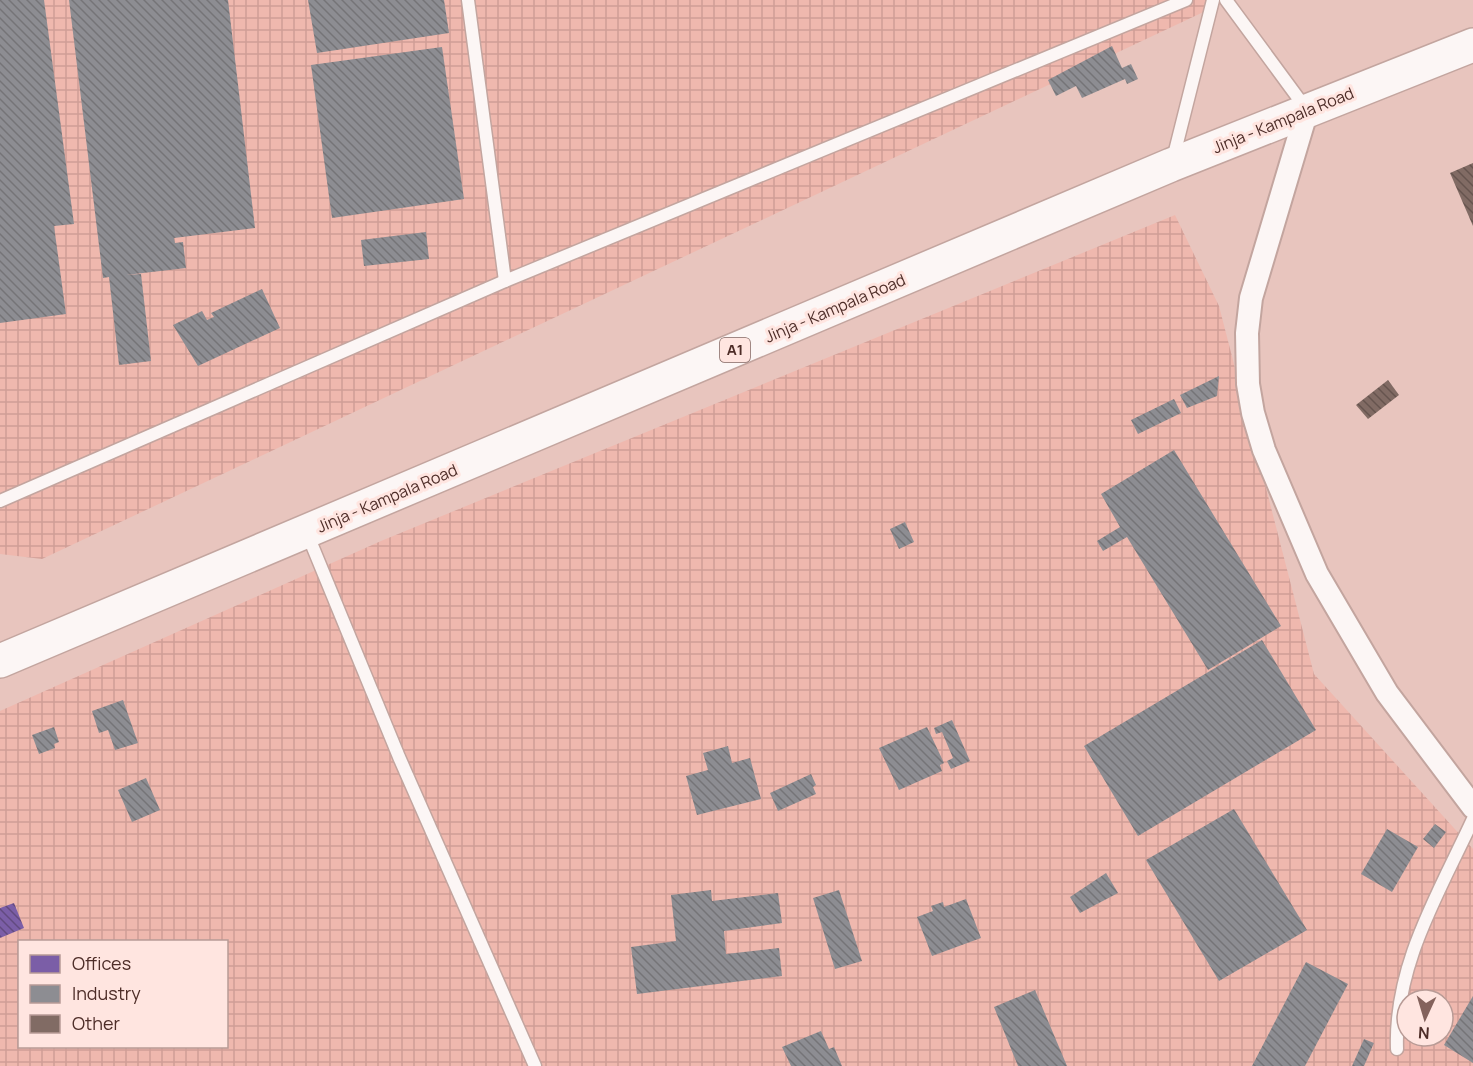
<svg xmlns="http://www.w3.org/2000/svg" width="1473" height="1066" font-family="Manrope,sans-serif">
  <style>
    .industrial { fill: url(#industrial-grid); fill-rule: evenodd }
    .offices { fill: url(#offices-back-hatch) }
    .industry { fill: url(#industry-back-hatch) }
    .building { fill: url(#building-back-hatch) }
    .lines { fill: none; stroke-linecap: round; stroke-linejoin: round }
    .service-casing { stroke: #c3a59f; stroke-width: 15 }
    .minor-casing { stroke: #c3a59f; stroke-width: 26 }
    .trunk-casing { stroke: #c3a59f; stroke-width: 36 }
    .service { stroke: #fcf6f5; stroke-width: 12 }
    .minor { stroke: #fcf6f5; stroke-width: 22 }
    .trunk { stroke: #fcf6f5; stroke-width: 33 }
    .labels { text-anchor: middle; stroke-width: 6; stroke-linejoin: round; paint-order: stroke }
    .shield { fill: #ffe5e0; stroke: #83645f; stroke-width: 1.5 }
    .shield-label { font-size: 15px; font-weight: bold; fill: #4e2d28 }
    .street-label { font-size: 16px; fill: #4e2d28; stroke: #ffe5e0 }
  </style>
  <defs>
    <pattern id="industrial-grid" width="8" height="8" patternUnits="userSpaceOnUse" patternTransform="scale(1.5)"><rect width="8" height="8" fill="#efb8ae"/><path d="M0 4h8M4 0v8" fill="none" stroke="#cf9e96"/></pattern>
    <pattern id="offices-back-hatch" width="6" height="6" patternUnits="userSpaceOnUse" patternTransform="scale(1.5)"><rect width="6" height="6" fill="#7b5ea7"/><path d="M-1 5l2 2M0 0l6 6M5-1l2 2" fill="none" stroke="#624a80"/></pattern>
    <pattern id="industry-back-hatch" width="6" height="6" patternUnits="userSpaceOnUse" patternTransform="scale(1.5)"><rect width="6" height="6" fill="#8d8d92"/><path d="M-1 5l2 2M0 0l6 6M5-1l2 2" fill="none" stroke="#757477"/></pattern>
    <pattern id="building-back-hatch" width="6" height="6" patternUnits="userSpaceOnUse" patternTransform="scale(1.5)"><rect width="6" height="6" fill="#816b64"/><path d="M-1 5l2 2M0 0l6 6M5-1l2 2" fill="none" stroke="#66544e"/></pattern>
  </defs>
  <rect width="100%" height="100%" fill="#e8c5be"/>
  <g class="industrial">
    <path d="M0 0H1229L42 559 0 554Z"/>
    <path d="M1175 215 1219 306 1314 674 1473 849V1066H0V711L381 541ZM20 942H226V1046H20ZM1407 1000H1443V1036H1407Z"/>
  </g>
  <path class="offices" d="M14 903 24 928 0 938V908Z"/>
  <g class="industry">
    <path d="M0 0H44L74 224 54 226 66 314 0 323Z"/>
    <path d="M69 0H228L255 228 174 238 175 243 183 242 186 268 126 275 141 274 151 361 119 365 109 277 103 278Z"/>
    <path d="M308 0H444L449 33 317 53Z"/>
    <path d="M1112 46 1122 68 1131 64 1138 79 1127 84 1125 79 1082 98 1076 86 1056 96 1048 80Z"/>
    <path d="M442 47 464 199 332 218 311 65Z"/>
    <path d="M426 232 429 259 364 266 361 240Z"/>
    <path d="M262 289 280 328 198 366 173 325 202 311 207 320 214 317 211 313Z"/>
    <path d="M1219 376 1217 396 1187 408 1180 395Z"/>
    <path d="M1174 399 1181 413 1138 434 1131 420Z"/>
    <path d="M1174 450 1281 626 1208 670 1127 537 1103 551 1097 541 1120 527 1101 494Z"/>
    <path d="M905 522 914 542 899 549 890 529Z"/>
    <path d="M1262 640 1316 730 1138 836 1084 746Z"/>
    <path d="M123 700 138 743 115 750 108 730 99 733 92 711Z"/>
    <path d="M952 720 970 761 951 769 947 761 953 758 942 732 936 734 934 728Z"/>
    <path d="M54 727 59 742 54 744 55 748 39 754 32 735Z"/>
    <path d="M927 727 944 763 940 765 942 771 899 790 879 748Z"/>
    <path d="M728 746 732 763 750 758 761 799 697 815 686 776 708 770 703 753Z"/>
    <path d="M811 774 816 785 813 787 816 794 778 811 770 793Z"/>
    <path d="M146 778 160 810 132 822 118 790Z"/>
    <path d="M1234 809 1307 930 1219 981 1146 860Z"/>
    <path d="M1435 824 1446 832 1434 848 1423 839Z"/>
    <path d="M1387 829 1418 847 1392 892 1361 874Z"/>
    <path d="M1106 873 1118 893 1080 913 1070 897Z"/>
    <path d="M711 890 712 901 778 893 782 923 724 931 726 954 779 948 782 976 637 994 631 947 676 941 671 895Z"/>
    <path d="M839 890 862 961 835 969 813 898Z"/>
    <path d="M966 899 981 938 932 956 917 917 933 911 931 906 943 902 944 907Z"/>
    <path d="M1306 962 1348 984 1305 1066H1252Z"/>
    <path d="M1035 990 1067 1066H1018L994 1007Z"/>
    <path d="M1473 996V1063L1444 1045Z"/>
    <path d="M821 1031 829 1049 834 1047 842 1066H791L782 1047Z"/>
    <path d="M1364 1039 1374 1043 1364 1066H1352Z"/>
  </g>
  <g class="building">
    <path d="M1473 163V226L1450 173Z"/>
    <path d="M1388 380 1399 395 1368 419 1356 405Z"/>
  </g>
  <g class="lines">
    <defs>
      <g id="service">
        <path d="M468 0 505 281 1186 0"/>
        <path d="M1226 0 1307 110"/>
        <path d="M1173 159 1213 0"/>
        <path d="M0 501 505 281"/>
        <path d="M307 533 399 757 535 1066"/>
        <path d="M1397 1049C1394 965 1439 893 1473 819"/>
      </g>
      <path id="minor" d="M1307 110 1251 298 1247 333 1248 384 1253 413 1264 450 1317 574 1387 693 1473 807"/>
      <path id="trunk" d="M0 661 1171 165 1473 45"/>
    </defs>
    <use href="#service" class="service-casing"/>
    <use href="#minor" class="minor-casing"/>
    <use href="#trunk" class="trunk-casing"/>
    <use href="#service" class="service"/>
    <use href="#minor" class="minor"/>
    <use href="#trunk" class="trunk"/>
  </g>
  <g class="labels">
    <rect class="shield" x="720" y="338" width="30" height="24" rx="4.5"/>
    <g class="shield-label">
      <text x="735" y="355">A1</text>
    </g>
    <g class="street-label">
      <text transform="translate(1283 120) rotate(-22)" y="6">Jinja - Kampala Road</text>
      <text transform="translate(835 308) rotate(-23)" y="6">Jinja - Kampala Road</text>
      <text transform="translate(387 498) rotate(-23)" y="6">Jinja - Kampala Road</text>
    </g>
  </g>
  <rect x="18" y="940" width="210" height="108" fill="#ffe5e0" stroke="#b89b96" stroke-width="1.5"/>
  <rect x="30" y="955" width="30" height="18" fill="#7b5ea7" stroke="#b89b96" stroke-width="1.5"/>
  <text x="72" y="970" font-size="18" fill="#4e2d28">Offices</text>
  <rect x="30" y="985" width="30" height="18" fill="#8d8d92" stroke="#b89b96" stroke-width="1.5"/>
  <text x="72" y="1000" font-size="18" fill="#4e2d28">Industry</text>
  <rect x="30" y="1015" width="30" height="18" fill="#816b64" stroke="#b89b96" stroke-width="1.5"/>
  <text x="72" y="1030" font-size="18" fill="#4e2d28">Other</text>
  <g transform="translate(1425 1018) rotate(184)"><circle r="28" fill="#ffe5e0" stroke="#b89b96" stroke-width="1.5"/>
  <path d="M0-4.5L10 22L0 15L-10 22Z" fill="#84625c"/>
  <text y="-9" font-size="16" font-weight="bold" text-anchor="middle" fill="#4e2d28">N</text>
  </g>
</svg>
